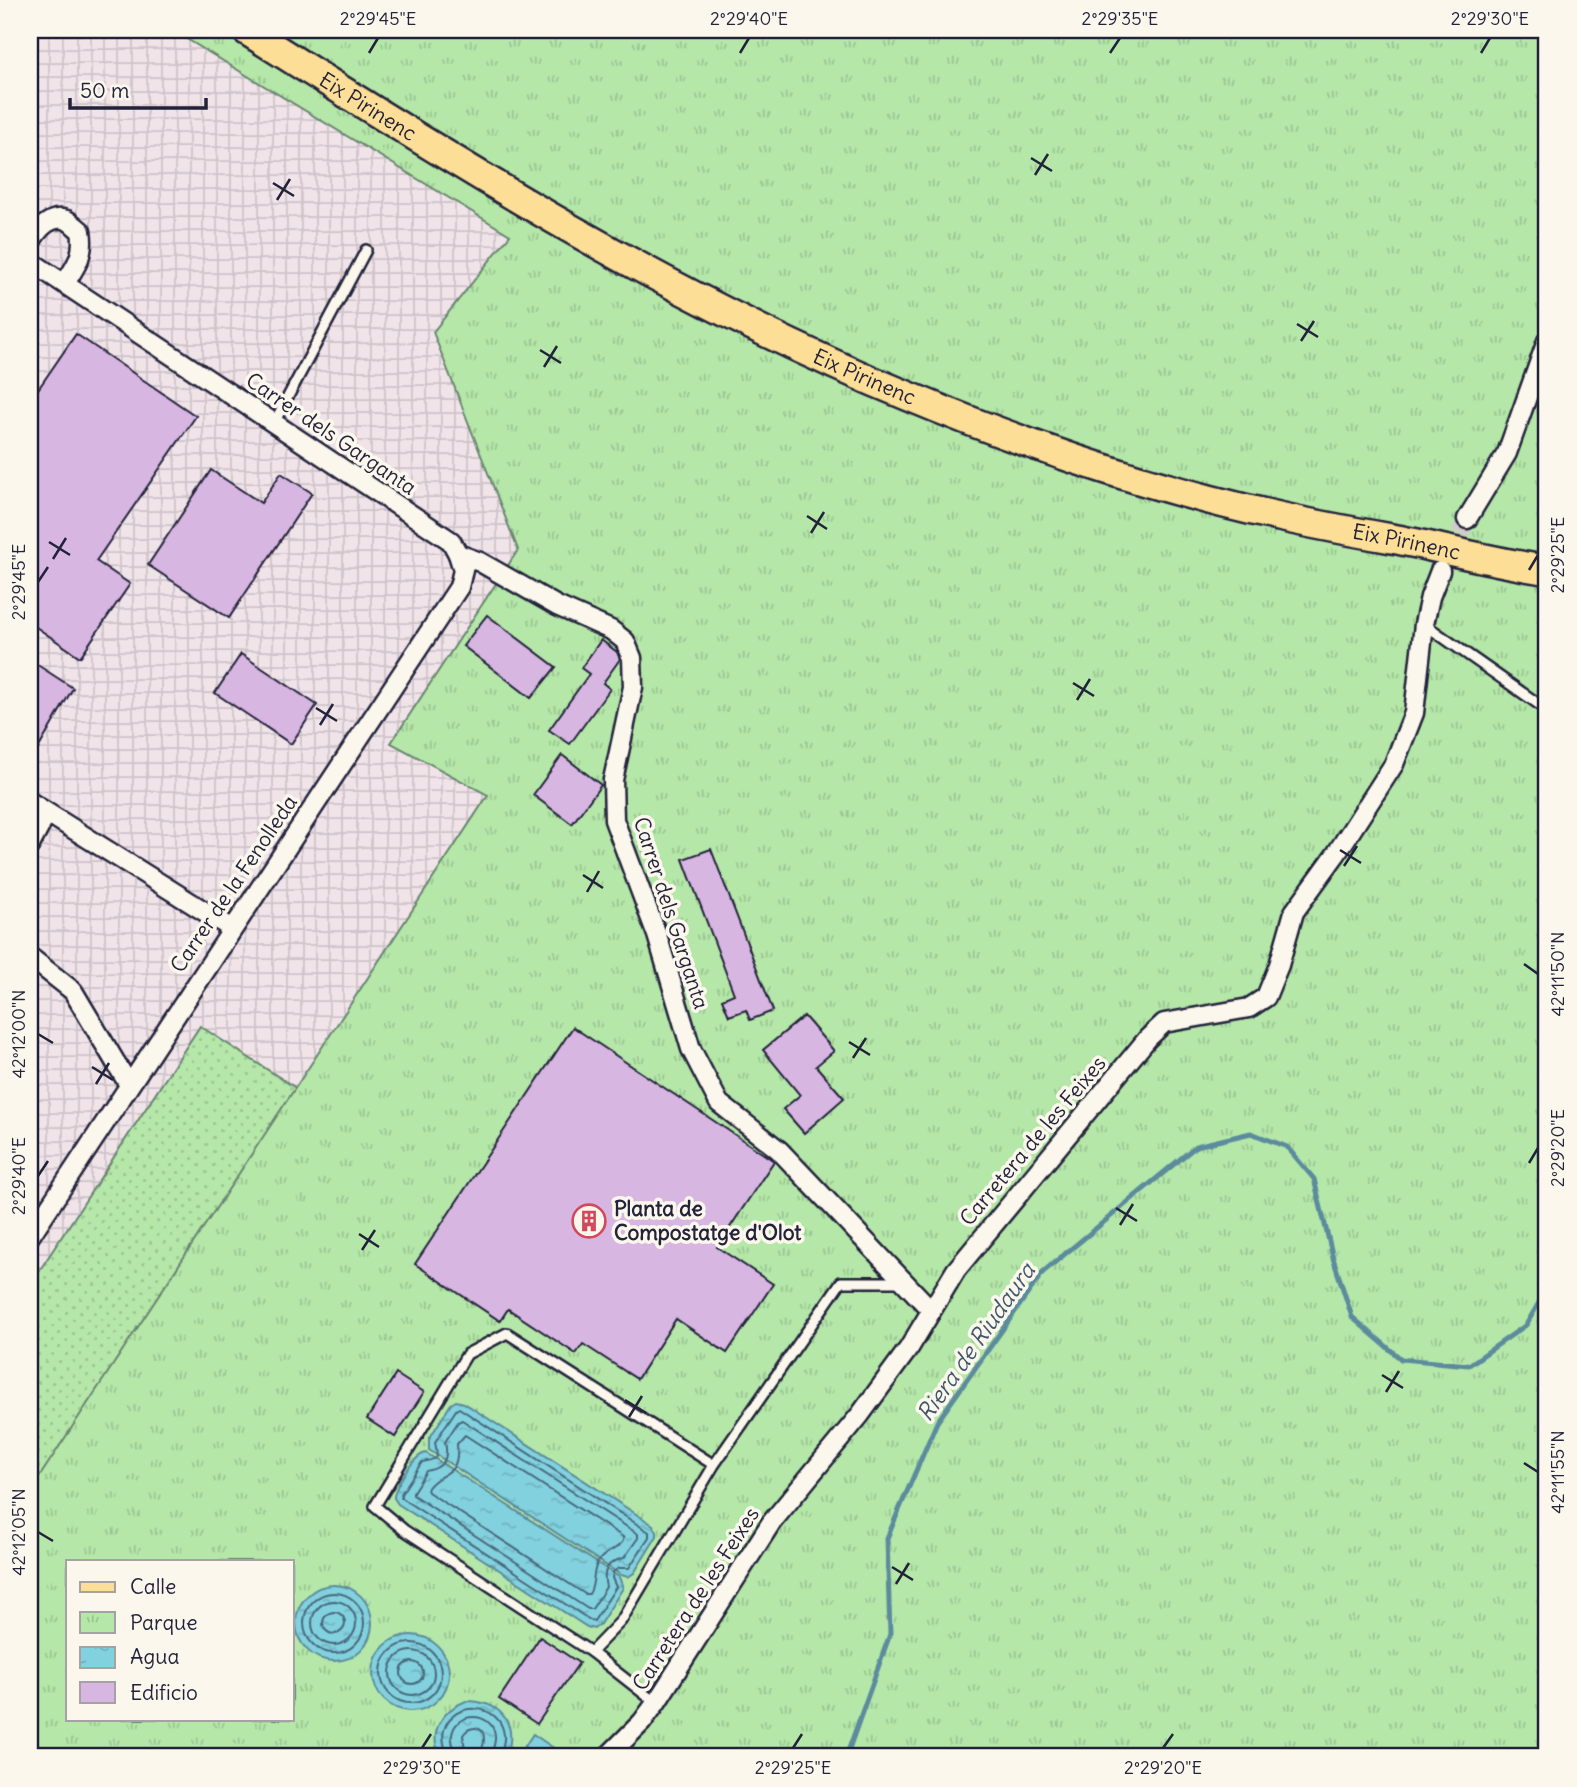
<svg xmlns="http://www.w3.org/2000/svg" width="1577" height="1787" font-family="Delius,sans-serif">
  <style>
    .industrial { fill: url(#industrial-grid) }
    .grass { fill: url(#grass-dots); stroke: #6b8472; stroke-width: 2 }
    .park { fill: url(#park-tufts); stroke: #6b8472; stroke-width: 2; fill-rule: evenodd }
    .water { fill: url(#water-ripples); stroke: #5c8b9d; stroke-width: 2 }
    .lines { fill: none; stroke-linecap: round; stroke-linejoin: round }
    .shore { stroke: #48687c; stroke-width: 2 }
    .stream { stroke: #5c8b9d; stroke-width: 5 }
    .building { fill: #d7b6e2; stroke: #22223b; stroke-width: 2 }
    .street-tunnel { stroke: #d0ccc9; stroke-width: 18; stroke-dasharray: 18 9; stroke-linecap: butt }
    .lane-casing { stroke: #22223b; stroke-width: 14 }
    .street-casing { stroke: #22223b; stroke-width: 23 }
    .primary-casing { stroke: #22223b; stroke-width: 33 }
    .lane { stroke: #fbf7ec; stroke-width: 9 }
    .street { stroke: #fbf7ec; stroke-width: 18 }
    .primary { stroke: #fdde96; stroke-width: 28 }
    .ticks { fill: none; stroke: #22223b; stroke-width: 2.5 }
    .labels { text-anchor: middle; stroke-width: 7; stroke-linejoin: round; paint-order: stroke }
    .street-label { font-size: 21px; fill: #22223b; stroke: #fbf7ec }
    .poi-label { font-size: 21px; font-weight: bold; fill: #22223b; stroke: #fbf7ec; text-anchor: start }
    .water-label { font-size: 23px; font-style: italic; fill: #3f576c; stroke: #fbf7ec }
    .neatline { fill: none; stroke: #22223b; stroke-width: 2.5 }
    .ticks-label { font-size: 18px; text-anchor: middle; fill: #22223b }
  </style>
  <defs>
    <pattern id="industrial-grid" width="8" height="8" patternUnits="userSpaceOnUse" patternTransform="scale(1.75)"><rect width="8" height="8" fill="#f0e4e9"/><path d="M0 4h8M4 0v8" fill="none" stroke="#cec3c9"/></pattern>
    <pattern id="grass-dots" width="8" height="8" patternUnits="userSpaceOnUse" patternTransform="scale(1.75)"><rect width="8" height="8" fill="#b4e7a8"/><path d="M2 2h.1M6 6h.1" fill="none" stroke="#9ac692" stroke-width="1.8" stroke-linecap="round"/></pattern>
    <pattern id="park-tufts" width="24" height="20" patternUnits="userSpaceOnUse" patternTransform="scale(1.75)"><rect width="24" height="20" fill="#b4e7a8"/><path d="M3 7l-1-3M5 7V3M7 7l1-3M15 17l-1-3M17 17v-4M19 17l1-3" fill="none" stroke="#9ac692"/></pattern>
    <pattern id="water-ripples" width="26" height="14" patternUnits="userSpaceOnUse" patternTransform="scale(1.75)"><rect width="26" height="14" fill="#82d1de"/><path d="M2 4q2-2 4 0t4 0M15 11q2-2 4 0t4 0" fill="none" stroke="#70b3bf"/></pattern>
  </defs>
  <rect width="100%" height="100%" fill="#fbf7ec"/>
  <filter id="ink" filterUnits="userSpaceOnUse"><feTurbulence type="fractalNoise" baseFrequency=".0143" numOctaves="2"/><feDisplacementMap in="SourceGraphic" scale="14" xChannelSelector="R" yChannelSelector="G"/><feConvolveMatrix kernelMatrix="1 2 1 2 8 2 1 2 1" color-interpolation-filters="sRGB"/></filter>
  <g filter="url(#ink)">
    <path class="industrial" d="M30 30H172L511 235 433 332 518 550 392 743 489 795 30 1491Z"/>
    <path class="grass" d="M200 1026 461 1195 292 1561 30 1524V1285Z"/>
    <path class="park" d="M172 30H1547V1757H30V1491L488 795 391 743 518 550 433 332 510 235ZM68 1561H292V1719H68Z"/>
    <g class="water">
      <path d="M456 1401 464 1403 653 1525 657 1532V1536L634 1573 628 1577 621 1575 429 1450V1439L451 1404Z"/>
      <path d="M426 1453 619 1577 623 1588 600 1624 594 1629 587 1627 398 1504 394 1498C394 1487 415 1454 426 1453Z"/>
      <circle cx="334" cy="1623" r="38"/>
      <circle cx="411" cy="1673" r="38"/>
      <path d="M466 1701C501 1701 519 1724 506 1757H441C427 1733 442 1710 466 1701Z"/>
      <path d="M533 1734 555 1749 550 1757H518Z"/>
    </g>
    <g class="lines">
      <g class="shore">
        <path d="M459 1408 649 1532V1537L629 1568H619L613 1572 612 1578 616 1587 594 1621 590 1620 401 1498V1494L422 1462C440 1458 438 1460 435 1442L456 1410Z"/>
        <path d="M462 1420 638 1534V1538L624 1558C607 1562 602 1570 606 1587L592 1609H588L413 1495V1492L426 1471C443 1468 449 1459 445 1442L458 1422Z"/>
        <path d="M465 1435 623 1537V1541C617 1551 604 1551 598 1562 591 1573 596 1583 589 1594H585L428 1492 427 1489C440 1469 460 1480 457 1444Z"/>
        <circle cx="334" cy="1623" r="30"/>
        <circle cx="334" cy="1623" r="22"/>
        <circle cx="334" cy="1623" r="11"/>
        <circle cx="411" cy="1673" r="30"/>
        <circle cx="412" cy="1673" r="22"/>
        <circle cx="412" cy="1673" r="11"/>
        <path d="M447 1757C446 1748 441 1740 444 1730 453 1699 501 1703 504 1735 505 1743 501 1750 500 1757"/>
        <path d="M456 1757C455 1750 451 1743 452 1735 455 1711 492 1711 495 1735 496 1743 492 1750 491 1757"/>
        <path d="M466 1757 463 1735C469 1726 484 1724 484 1739 484 1745 481 1751 481 1757"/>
      </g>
      <path class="stream" d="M846 1757 890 1634 887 1538 937 1422 1043 1272 1196 1146 1251 1133 1287 1147 1314 1179 1333 1258 1352 1317 1401 1359 1469 1365 1526 1325 1547 1289"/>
    </g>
    <g class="building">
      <path d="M76 334 196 416 96 561 130 584 80 657 30 623V401Z"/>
      <path d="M211 470 261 503 281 473 312 493 229 618 148 565Z"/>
      <path d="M487 615 556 667 531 698 463 646Z"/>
      <path d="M601 640 617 652 620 659 603 683 610 689 570 744 549 730 589 674 581 668Z"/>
      <path d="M241 654 317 705 291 744 215 693Z"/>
      <path d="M30 660 73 688 30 763Z"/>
      <path d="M562 755 601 785 572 824 533 795Z"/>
      <path d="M711 849 773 1011 750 1020 746 1010 729 1016 722 999 734 994 683 859Z"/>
      <path d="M804 1016 834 1051 816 1066 844 1098 804 1133 783 1109 800 1095 763 1050Z"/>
      <path d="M573 1027 774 1161 717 1247 773 1284 727 1353 676 1319 637 1379 583 1344 576 1354 508 1309 500 1321 415 1264Z"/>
      <path d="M396 1374 424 1392 395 1437 367 1419Z"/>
      <path d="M540 1637 579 1663 537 1724 499 1699Z"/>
    </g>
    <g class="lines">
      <path class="street-tunnel" d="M1447 559 1467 519"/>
      <defs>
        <g id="lane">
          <path d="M274 423 366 250"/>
          <path d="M1424 624 1547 710"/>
          <path d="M714 1465 621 1621 591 1652 404 1530 375 1506 467 1354 507 1333 714 1465 841 1282H901"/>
          <path d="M591 1652 656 1703"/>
        </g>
        <g id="street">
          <path d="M30 243C37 231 50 214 67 220 71 222 77 228 81 231 85 253 77 265 65 283"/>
          <path d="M30 261 451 541 458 554 480 562 557 606 611 630 625 641 632 658 633 687 613 780 614 820 657 935 691 1049 719 1103 779 1150 931 1310"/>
          <path d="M1467 519 1507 453 1547 341"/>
          <path d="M30 802 231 928"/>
          <path d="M30 845 47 813"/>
          <path d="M30 957 73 991 129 1085"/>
          <path d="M30 1236 459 587 463 570 458 554"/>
          <path d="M607 1757 642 1722 656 1703 771 1523 860 1415 909 1348 956 1270 1148 1038 1164 1023 1249 1008 1266 997 1279 965 1294 912 1336 854 1394 764 1414 713 1424 624 1430 597 1440 571"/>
        </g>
        <g id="primary">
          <path id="s1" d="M246 30C458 165 674 300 908 396 1028 446 1154 489 1281 517 1321 526 1361 533 1400 540 1449 550 1498 563 1547 570"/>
        </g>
      </defs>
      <use href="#lane" class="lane-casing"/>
      <use href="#street" class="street-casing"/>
      <use href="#primary" class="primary-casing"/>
      <use href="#lane" class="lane"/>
      <use href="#street" class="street"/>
      <use href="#primary" class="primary"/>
    </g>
  </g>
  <path class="ticks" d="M369 53 378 38M740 53 749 38M1110 53 1120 38M1481 53 1490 38M1031 158 1052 171M1035 175 1048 154M273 183 294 196M277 200 290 179M1297 324 1318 337M1301 341 1314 321M540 350 561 363M544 367 557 346M807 516 827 529M811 533 824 512M49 542 70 555M53 559 66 538M1529 570 1538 555M38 582 48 567M1073 683 1094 696M1077 700 1090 679M316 708 337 721M320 725 333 704M1340 850 1361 863M1344 866 1357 846M583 875 603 888M587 892 599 871M1524 964 1538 974M38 1034 53 1043M849 1042 870 1055M853 1058 866 1038M92 1067 113 1080M96 1084 109 1063M1529 1163 1538 1148M38 1176 48 1161M1116 1208 1137 1221M1120 1225 1133 1204M359 1234 379 1247M362 1250 375 1230M1382 1375 1403 1388M1386 1392 1399 1371M625 1400 646 1413M629 1417 642 1396M1524 1463 1538 1472M38 1532 53 1541M892 1567 913 1580M896 1584 909 1563M422 1748 431 1734M793 1748 802 1734M1163 1748 1173 1734"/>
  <defs>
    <symbol id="building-ring" viewBox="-11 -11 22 22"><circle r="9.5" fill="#fbf7ec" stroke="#d1495b" stroke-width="1.5"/><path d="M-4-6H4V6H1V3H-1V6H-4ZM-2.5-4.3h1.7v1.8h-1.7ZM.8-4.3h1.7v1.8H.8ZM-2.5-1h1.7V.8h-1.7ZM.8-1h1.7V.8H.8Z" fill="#d1495b"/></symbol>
  </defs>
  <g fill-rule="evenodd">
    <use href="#building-ring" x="570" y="1202" width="38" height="38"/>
  </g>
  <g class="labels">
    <g class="street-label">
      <text dy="7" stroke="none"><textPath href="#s1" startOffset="144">Eix Pirinenc</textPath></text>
      <text dy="7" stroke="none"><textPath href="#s1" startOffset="710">Eix Pirinenc</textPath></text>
      <text transform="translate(331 434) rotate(34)" y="7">Carrer dels Garganta</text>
      <text dy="7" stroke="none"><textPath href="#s1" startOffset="1278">Eix Pirinenc</textPath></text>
      <text transform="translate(234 884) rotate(-56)" y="7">Carrer de la Fenolleda</text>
      <text transform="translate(671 913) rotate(72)" y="7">Carrer dels Garganta</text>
      <text transform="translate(1033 1141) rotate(-50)" y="7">Carretera de les Feixes</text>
      <text transform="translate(696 1599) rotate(-57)" y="7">Carretera de les Feixes</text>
    </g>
    <g class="poi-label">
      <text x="614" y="1216">Planta de<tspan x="614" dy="24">Compostatge d'Olot</tspan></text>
    </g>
    <g class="water-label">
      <text transform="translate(976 1342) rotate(-55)" y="8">Riera de Riudaura</text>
    </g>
  </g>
  <rect width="1577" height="1787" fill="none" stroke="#fbf7ec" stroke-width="77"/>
  <rect x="66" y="1560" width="228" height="161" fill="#fbf7ec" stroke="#a4a2a5" stroke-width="2"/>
  <rect x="80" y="1582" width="35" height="10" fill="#fdde96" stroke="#a4a2a5" stroke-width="2"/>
  <text x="130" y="1594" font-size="21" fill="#22223b">Calle</text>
  <rect x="80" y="1612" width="35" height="21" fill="url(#park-tufts)" stroke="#a4a2a5" stroke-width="2"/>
  <text x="130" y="1630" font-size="21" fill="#22223b">Parque</text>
  <rect x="80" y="1647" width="35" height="21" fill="url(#water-ripples)" stroke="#a4a2a5" stroke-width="2"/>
  <text x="130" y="1664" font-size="21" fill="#22223b">Agua</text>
  <rect x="80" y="1682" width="35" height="21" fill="#d7b6e2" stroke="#a4a2a5" stroke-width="2"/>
  <text x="130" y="1700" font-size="21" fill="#22223b">Edificio</text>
  <path d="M70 98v10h136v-10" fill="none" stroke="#22223b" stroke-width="3.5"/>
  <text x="80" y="98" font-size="21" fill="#22223b" stroke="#fbf7ec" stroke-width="5" paint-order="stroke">50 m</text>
  <rect x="38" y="38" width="1500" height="1710" class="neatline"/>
  <g class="ticks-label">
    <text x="378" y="25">2°29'45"E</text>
    <text x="749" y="25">2°29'40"E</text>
    <text x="1120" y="25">2°29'35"E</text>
    <text x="1490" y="25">2°29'30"E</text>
    <text transform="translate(1558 555) rotate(-90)" y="6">2°29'25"E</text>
    <text transform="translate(19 582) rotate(-90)" y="6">2°29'45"E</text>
    <text transform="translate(1558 974) rotate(-90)" y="6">42°11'50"N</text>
    <text transform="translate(19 1034) rotate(-90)" y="6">42°12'00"N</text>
    <text transform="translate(1558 1148) rotate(-90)" y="6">2°29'20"E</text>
    <text transform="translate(19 1176) rotate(-90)" y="6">2°29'40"E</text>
    <text transform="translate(1558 1472) rotate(-90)" y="6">42°11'55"N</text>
    <text transform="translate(19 1532) rotate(-90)" y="6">42°12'05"N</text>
    <text x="422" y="1774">2°29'30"E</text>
    <text x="793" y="1774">2°29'25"E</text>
    <text x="1163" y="1774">2°29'20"E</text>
  </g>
</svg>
